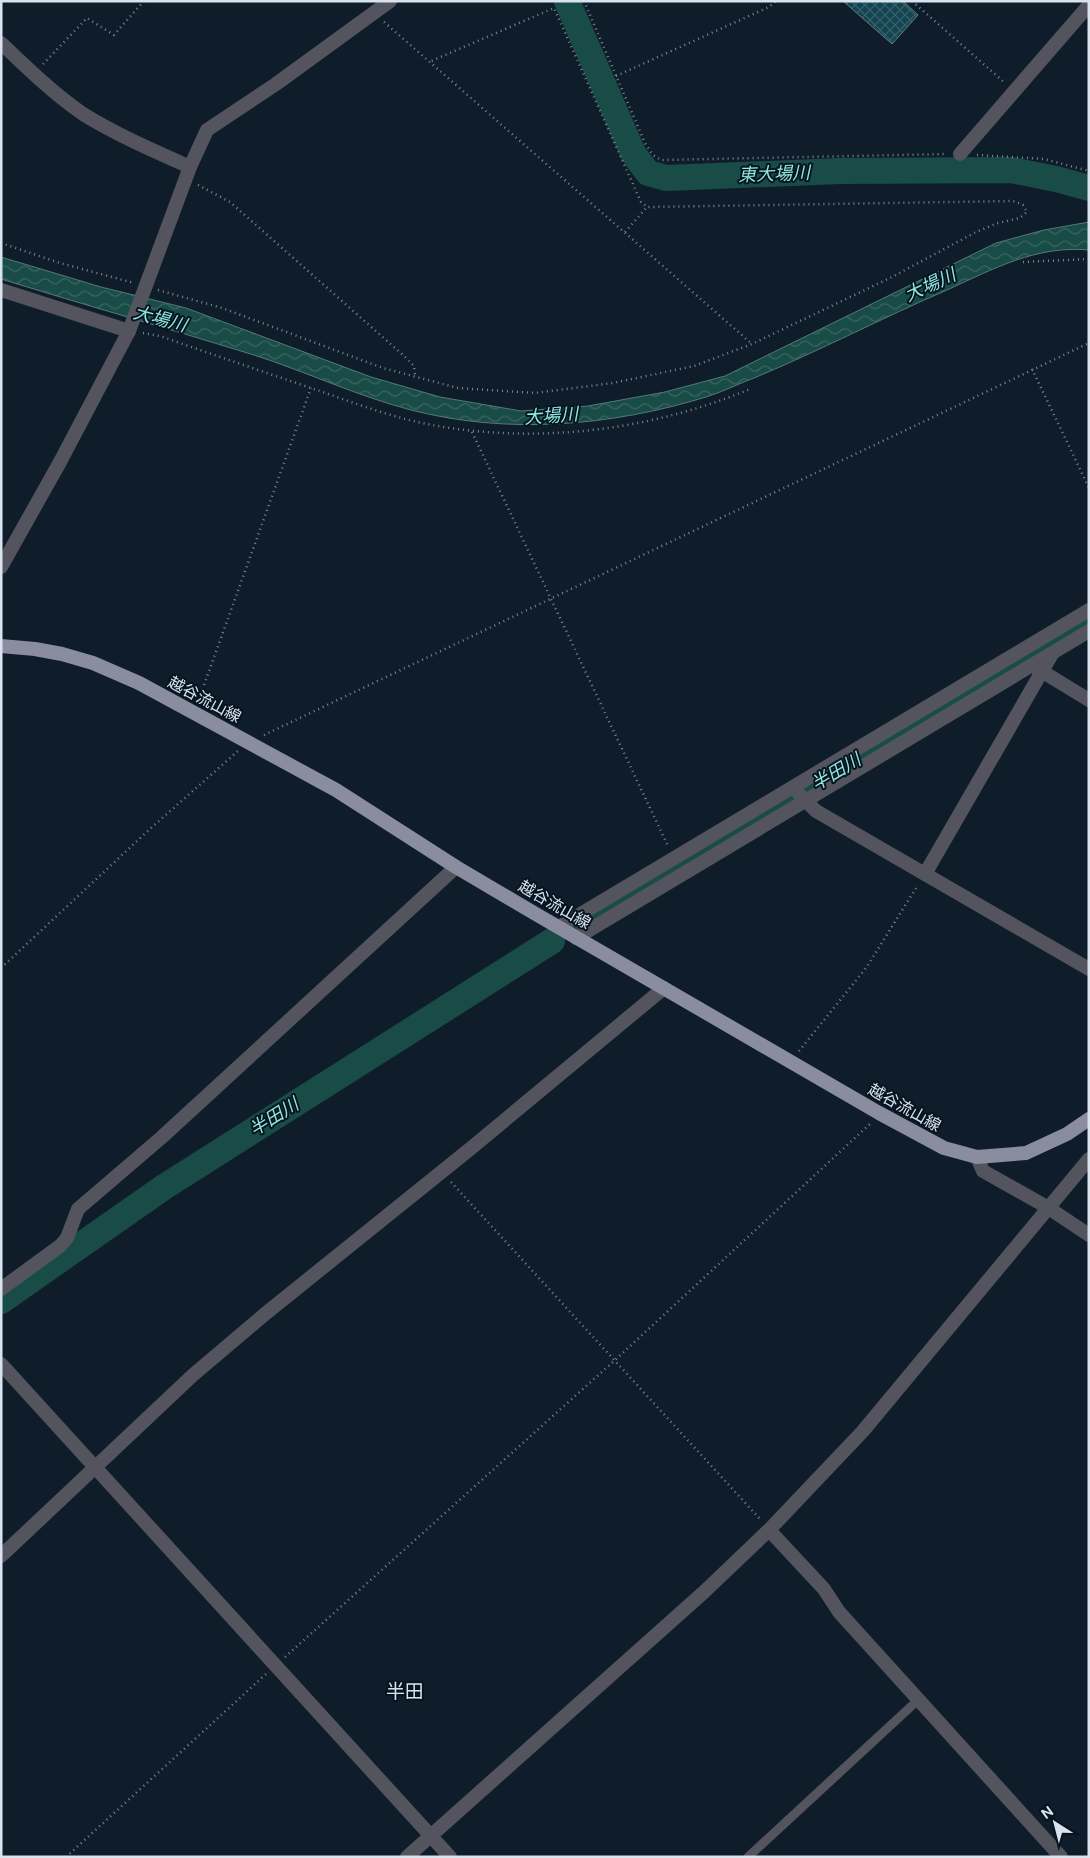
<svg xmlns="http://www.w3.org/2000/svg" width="1090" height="1858" font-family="'Public Sans','Noto Sans JP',sans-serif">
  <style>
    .water { fill: url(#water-waves); stroke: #537979 }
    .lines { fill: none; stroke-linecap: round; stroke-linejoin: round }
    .river { stroke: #194c47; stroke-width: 26 }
    .building { fill: url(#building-cross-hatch); stroke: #627d85 }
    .path { stroke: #7b8793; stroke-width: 2.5; stroke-dasharray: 1 4; stroke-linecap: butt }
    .service { stroke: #53545d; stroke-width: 9 }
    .minor { stroke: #53545d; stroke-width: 14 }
    .primary { stroke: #8a8c9f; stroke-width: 14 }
    .labels { text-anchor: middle; stroke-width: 4; stroke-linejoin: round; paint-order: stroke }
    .street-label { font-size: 16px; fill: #d9e3ed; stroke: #061421 }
    .water-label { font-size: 18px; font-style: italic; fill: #92e8dd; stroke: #061421 }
    .quarter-label { font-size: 19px; fill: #d9e3ed; stroke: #061421 }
  </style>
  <defs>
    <pattern id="water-waves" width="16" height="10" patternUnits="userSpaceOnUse" patternTransform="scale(1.25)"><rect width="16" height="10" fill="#194c47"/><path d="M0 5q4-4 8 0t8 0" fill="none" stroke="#3a6662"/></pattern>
    <pattern id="building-cross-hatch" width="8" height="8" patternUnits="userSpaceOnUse" patternTransform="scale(1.25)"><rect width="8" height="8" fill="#13444f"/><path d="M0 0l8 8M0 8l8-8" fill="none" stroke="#355f69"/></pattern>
  </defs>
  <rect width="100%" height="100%" fill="#0f1d2b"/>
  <path class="water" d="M1089 222V250C1037 245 993 269 947 290 882 318 819 351 754 378 738 384 722 392 706 397 611 426 508 435 411 410 357 396 307 372 254 355 170 329 85 305 1 279V257L101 287 186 308 371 377 440 397 521 411 588 406 665 392 725 376 996 243 1044 230Z"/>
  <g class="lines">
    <g class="river">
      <path d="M567 1 633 153 648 173 666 178 840 171 1011 170 1056 179 1089 188"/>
      <path d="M583 922 1089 621"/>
      <path d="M1 1301 164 1187 552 941"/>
    </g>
  </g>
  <path class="building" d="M843 1H903L918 15 892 44Z"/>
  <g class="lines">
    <g class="path">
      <path d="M584 1 645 143 653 155 661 160 947 154"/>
      <path d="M912 1 1005 83"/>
      <path d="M384 22 752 344"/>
      <path d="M43 64 87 18 114 35 144 1"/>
      <path d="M616 76 769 7 776 1"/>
      <path d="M977 155 1044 159 1089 171"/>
      <path d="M198 185 230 202 403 355 414 366 415 376"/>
      <path d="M625 232 647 207"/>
      <path d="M1 243 60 263 134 283"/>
      <path d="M1023 262 1089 259"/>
      <path d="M158 290 222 308 383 368 458 388 535 393 613 383 694 366 752 344 892 277 976 232 998 223 1020 218 1027 212 1023 205 1013 201 647 207 641 202 554 8 429 62"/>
      <path d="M143 333 160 336C211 354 261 371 311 388 349 401 387 416 427 424 534 445 650 431 750 389"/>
      <path d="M1032 369 1089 488"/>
      <path d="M472 432 668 846"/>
      <path d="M199 699 311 388"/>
      <path d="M264 735 1089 343"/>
      <path d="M1 968 151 828 238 751"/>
      <path d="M799 1051 866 968 918 885"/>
      <path d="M451 1182 760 1519"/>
      <path d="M285 1657 614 1361 870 1124"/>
      <path d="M66 1857 266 1674"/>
      <path d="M1085 1857 1089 1853"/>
    </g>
    <path class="service" d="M748 1857 918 1700"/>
    <g class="minor">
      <path d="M1 43C27 68 54 94 83 114 117 135 154 151 190 167"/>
      <path d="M960 154 1089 5"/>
      <path d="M1 290 129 331"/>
      <path d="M1 567 60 462 129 331 190 167 207 130 276 84 390 1"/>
      <path d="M1035 667 1089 700"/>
      <path d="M799 794 816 811 1089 969"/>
      <path d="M925 874 1052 654"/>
      <path d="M559 927 1089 610"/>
      <path d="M576 938 1089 631"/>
      <path d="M977 1157 983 1171 1047 1207 1089 1235"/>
      <path d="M1 1289 60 1246 67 1238 78 1209 162 1137 456 867"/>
      <path d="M1 1364 450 1857"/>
      <path d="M769 1530 824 1589 839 1612 1061 1857"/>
      <path d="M1 1556 193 1375 265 1314 470 1149 664 988"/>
      <path d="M407 1857 704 1592 769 1530 863 1431 1089 1159"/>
    </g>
    <path class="primary" d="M1 646 35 649 62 654 93 663 139 683 336 790 456 867 534 913 879 1113 944 1148 977 1157 1026 1153 1067 1134 1089 1119"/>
  </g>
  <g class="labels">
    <g class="street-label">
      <text transform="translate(205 699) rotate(28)" y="6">越谷流山線</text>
      <text transform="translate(555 904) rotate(30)" y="6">越谷流山線</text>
      <text transform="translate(905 1107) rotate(29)" y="6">越谷流山線</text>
    </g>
    <g class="water-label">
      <text transform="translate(774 174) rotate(-2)" y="6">東大場川</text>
      <text transform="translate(930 285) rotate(-25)" y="6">大場川</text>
      <text transform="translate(160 319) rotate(15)" y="6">大場川</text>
      <text transform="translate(551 416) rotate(-4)" y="6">大場川</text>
      <text transform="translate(836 772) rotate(-31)" y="6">半田川</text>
      <text transform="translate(274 1117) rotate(-32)" y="6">半田川</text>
    </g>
    <g class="quarter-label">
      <text x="405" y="1698">半田</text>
    </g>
  </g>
  <rect width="1090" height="1858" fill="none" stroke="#d9e3ed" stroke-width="5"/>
  <g transform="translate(1055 1823) rotate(324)" stroke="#061421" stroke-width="4" paint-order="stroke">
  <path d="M0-4L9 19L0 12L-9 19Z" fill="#d9e3ed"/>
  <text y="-8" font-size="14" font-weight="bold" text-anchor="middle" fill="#d9e3ed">N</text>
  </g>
</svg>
